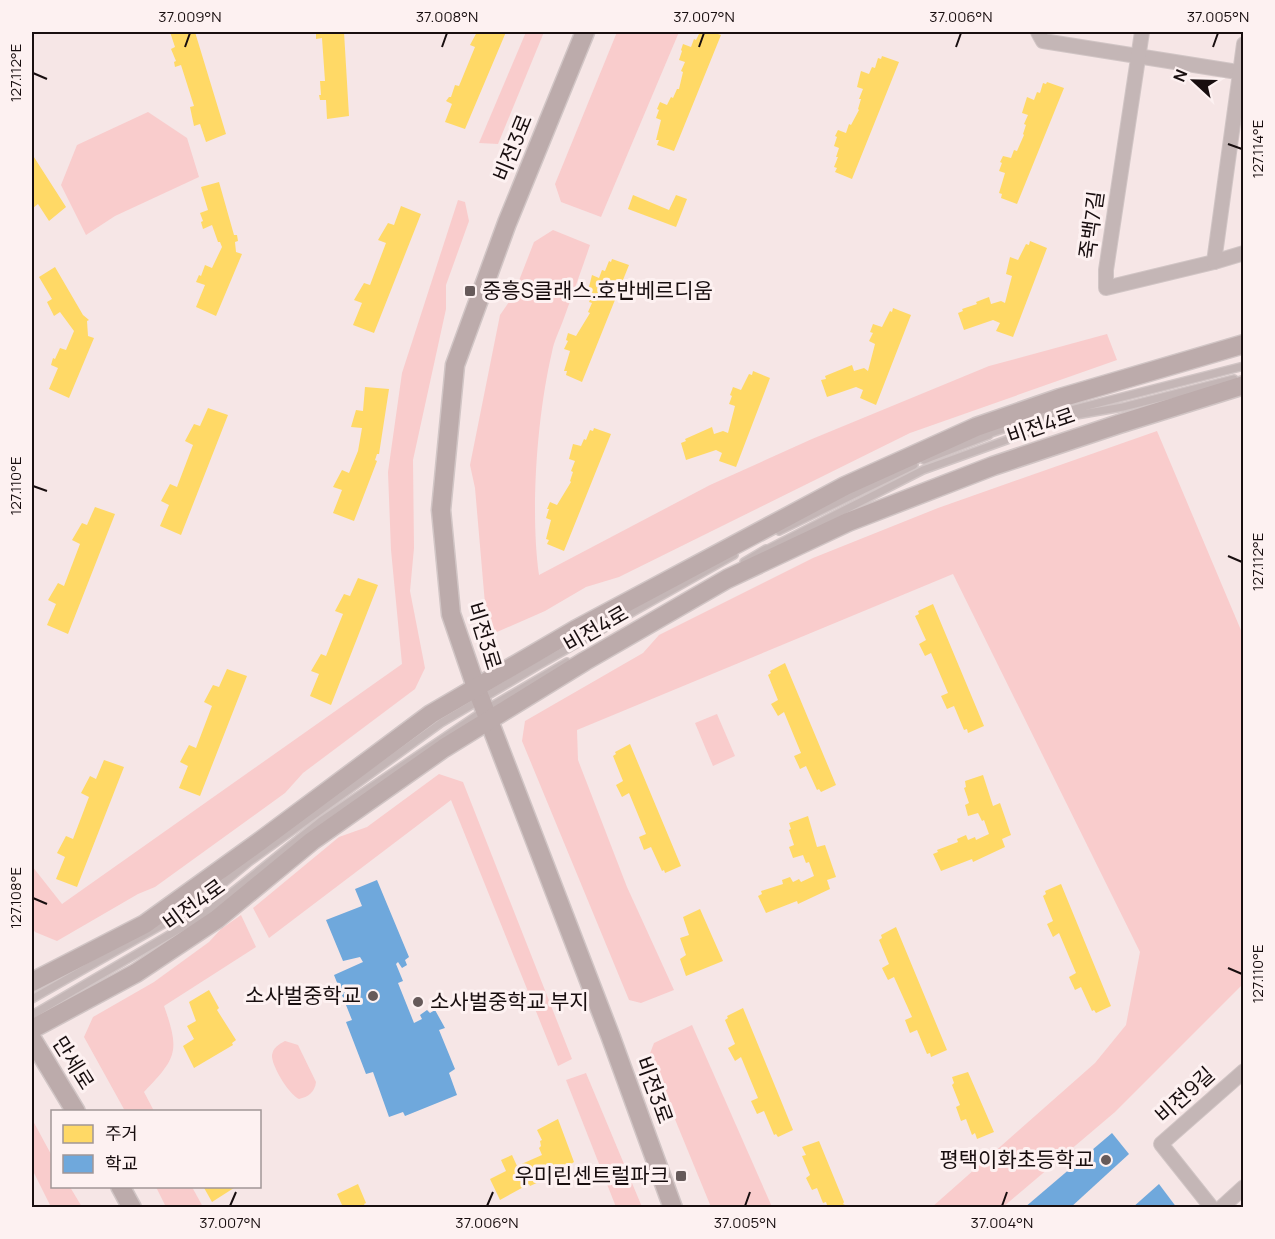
<svg xmlns="http://www.w3.org/2000/svg" width="1275" height="1239" font-family="Manrope,'Noto Sans KR',sans-serif">
  <style>
    .green { fill: #f9cccc }
    .homes { fill: #ffd966 }
    .schools { fill: #6fa8dc }
    .lines { fill: none; stroke-linecap: round; stroke-linejoin: round }
    .lane-casing { stroke: #d1c5c5; stroke-width: 10 }
    .street-casing { stroke: #d1c5c5; stroke-width: 16 }
    .secondary-casing { stroke: #d1c5c5; stroke-width: 21 }
    .lane { stroke: #c4b6b6; stroke-width: 7 }
    .street { stroke: #c4b6b6; stroke-width: 14 }
    .secondary { stroke: #bcabab; stroke-width: 18 }
    .ticks { fill: none; stroke: #180e0f; stroke-width: 2 }
    .poi-dot { fill: #665a5a; stroke: #fdf1f1; stroke-width: 2 }
    .labels { text-anchor: middle; stroke-width: 6; stroke-linejoin: round; paint-order: stroke }
    .street-label { font-size: 21px; fill: #180e0f; stroke: #fdf1f1 }
    .poi-label { font-size: 21px; fill: #180e0f; stroke: #fdf1f1; text-anchor: end }
    .neatline { fill: none; stroke: #180e0f; stroke-width: 2 }
    .ticks-label { font-size: 15px; text-anchor: middle; fill: #180e0f }
  </style>
  <rect width="100%" height="100%" fill="#f6e6e6"/>
  <g class="green">
    <path d="M526 32H544L498 144 479 143Z"/>
    <path d="M617 32H679L601 217 561 202 555 184Z"/>
    <path d="M148 112 187 138 199 177 115 216 86 235 61 185 77 145Z"/>
    <path d="M458 200 465 202 469 221 446 285V309L413 460 414 548 410 591 425 668 415 689 303 773 285 793 155 887 138 894 57 941 35 932 32 927V866L62 904 402 664 391 550 388 472 402 373Z"/>
    <path d="M553 230 590 245C582 269 573 293 564 318 560 329 554 341 552 352 537 416 530 511 539 575L710 485 812 439 989 366 1107 334 1117 360 910 433 619 577 586 587 545 611 497 632 487 627 475 488 470 465 500 315 513 296 534 242Z"/>
    <path d="M1157 431 1243 635V984L1115 1112 1003 1207H932L1095 1063 1126 1025 1140 952 953 574 577 730 578 760 627 887 674 990 641 1003 629 1000 522 741 525 721 643 653 659 635 813 558 938 508Z"/>
    <path d="M717 714 735 756 713 766 695 723Z"/>
    <path d="M439 774 463 782 572 1059 558 1066 451 800 269 938 253 908 339 837 367 827Z"/>
    <path d="M241 915 256 947 164 1006C180 1051 177 1058 144 1092L154 1111H125L84 1037 93 1017 154 982 209 942 221 929Z"/>
    <path d="M692 1025 772 1207H711L649 1056 654 1043Z"/>
    <path d="M285 1041 298 1045 316 1082C315 1092 308 1097 299 1099 289 1095 271 1065 272 1055 273 1048 279 1044 285 1041Z"/>
    <path d="M586 1073 642 1207H616L566 1080Z"/>
    <path d="M32 1119 52 1156V1186L70 1187 82 1207H51L32 1169Z"/>
    <path d="M156 1187H192L203 1207H166Z"/>
  </g>
  <g class="homes">
    <path d="M170 32H195L226 134 206 142 200 124 194 126 190 107 194 106 181 65 175 67 174 62 176 61 171 49 175 47Z"/>
    <path d="M318 32H344L349 116 327 119 326 100H320L319 95H321L320 81H325L322 38 316 39V34H318Z"/>
    <path d="M477 32H506L465 129 445 122 452 104 446 101 449 97H451L455 85 459 86 475 47 470 45Z"/>
    <path d="M700 32H712L721 35 674 151 657 145 659 140H656L661 120 656 118 659 110 657 109 660 102 667 105 671 97 673 98 677 89H679L683 72 681 71 685 62 679 60 682 51 681 50 683 44 691 47 694 39 696 40Z"/>
    <path d="M882 56 899 62 852 179 835 172 837 168 834 167 838 157H836L839 148 834 146 837 137 835 136 838 130 846 133 849 124 851 125 859 110 858 109 861 99H859L863 89 857 87 861 71 869 74 872 67 875 68 878 58 881 59Z"/>
    <path d="M1047 82 1064 88 1017 204 1001 198 1002 194 999 193 1005 173 999 171 1002 163 1000 162 1003 156 1011 158 1014 150 1017 151 1024 135 1023 134 1026 125 1024 124 1028 115 1022 113 1027 97 1034 100 1037 92 1040 93 1043 83 1046 84Z"/>
    <path d="M32 154 66 207 49 221 38 204 33 208 32 205Z"/>
    <path d="M219 182 234 235H237L238 241 235 242 236 252 242 254 216 316 196 307 205 285 196 282 199 275 201 276 205 265 212 268 222 247 220 242H218L212 225 203 229 201 222 203 221 200 213 208 210 201 187Z"/>
    <path d="M633 195 669 210 676 195 687 199 676 227 628 209Z"/>
    <path d="M401 206 421 214 374 333 353 325 362 303 354 300 364 283 370 285 386 243 378 240 388 223 394 225Z"/>
    <path d="M1030 241 1047 248 1013 337 996 331 1000 323 993 320 964 330 958 313 963 311 962 309 977 304 976 302 989 297 991 304 1001 301 1005 303 1012 276 1006 274 1010 257 1018 260 1026 244 1029 245Z"/>
    <path d="M612 259 629 265 582 382 566 375 567 371H564L570 351 564 349 568 341 566 340 568 333 576 336 590 313 588 312 592 303 589 302 593 293 588 291 592 275 599 278 602 270 605 271 609 261 611 262Z"/>
    <path d="M55 267 83 315 89 320 87 321 88 336 94 338 69 398 49 389 58 368 51 365 53 358 55 359 60 348 66 350 74 331 60 312 54 316 47 302 52 299 39 277Z"/>
    <path d="M893 308 911 315 876 405 860 398 863 390 856 387 827 397 821 380 826 379 825 376 852 365 854 371 864 368 868 371 875 344 869 341 873 333 870 332 873 324 882 327 890 311 892 312Z"/>
    <path d="M753 371 770 378 736 467 719 461 722 453 716 450 686 460 681 443 686 441 685 439 712 427 714 434 723 431 728 433 735 406 729 404 732 396 730 395 733 387 741 390 749 374 752 375Z"/>
    <path d="M365 387 389 389 379 454H377L375 460 377 461 354 521 333 513 342 490 333 487 342 470 349 473 358 451 362 428 351 427 356 410 363 411Z"/>
    <path d="M208 408 228 415 181 535 160 526 169 505 161 501 170 484 177 487 193 445 185 441 194 424 200 426Z"/>
    <path d="M594 428 611 434 564 551 547 544 549 540 546 539 551 520 546 518 549 509H547L550 502 557 505 571 482 570 481 573 472 571 471 575 461 569 459 573 444 581 446 584 439 586 440 590 430 593 431Z"/>
    <path d="M95 507 115 514 68 634 47 625 56 604 48 600 58 583 64 586 80 544 72 540 82 523 87 525Z"/>
    <path d="M358 578 378 585 331 705 310 696 319 674 311 671 321 654 326 656 343 614 335 611 344 594 350 596Z"/>
    <path d="M933 604 984 726 968 733 967 729 964 730 954 706 947 709 941 696 948 693 931 653 925 656 919 644 926 640 915 616 919 614 918 611Z"/>
    <path d="M785 663 836 785 821 792 819 789 817 790 806 766 800 769 794 756 801 753 784 712 778 716 771 704 778 700 768 675 771 673 770 671Z"/>
    <path d="M227 669 247 676 200 796 179 788 188 766 180 762 189 745 196 748 212 706 204 702 213 685 219 687Z"/>
    <path d="M630 744 681 866 665 873 664 870 662 871 651 847 644 850 639 837 646 834 629 793 622 797 616 785 623 781 613 756 616 754 615 752Z"/>
    <path d="M104 760 124 767 77 887 56 879 65 857 57 853 66 836 73 839 89 797 81 793 90 776 96 779Z"/>
    <path d="M983 775 993 806 1000 803 1011 835 1002 839 1005 847 973 862 972 859 941 871 933 854 938 852 937 850 958 842 957 839 966 835 968 840 975 837 976 840 989 834 984 820 982 821 978 813 968 816 965 805 969 803 964 788 966 787 965 781Z"/>
    <path d="M808 816 817 847 825 845 836 877 827 880 830 889 798 904 797 901 766 913 758 896 762 894 761 891 783 884 782 880 790 877 793 882 799 879 801 882 814 876 809 862 806 863 803 855 793 858 789 847 794 845 789 830 791 829 789 823Z"/>
    <path d="M1061 884 1111 1006 1096 1013 1094 1010 1092 1011 1081 987 1075 990 1069 977 1076 973 1059 933 1053 937 1047 924 1053 921 1043 896 1046 894 1045 891Z"/>
    <path d="M700 909 723 961 686 976 680 959 686 955 680 938 689 935 683 917Z"/>
    <path d="M896 927 947 1050 931 1057 930 1053 927 1054 917 1030 910 1033 905 1020 912 1017 894 977 888 980 882 968 889 964 879 940 882 938 881 935Z"/>
    <path d="M209 990 219 1008 217 1010 236 1040 232 1043 233 1045 194 1068 183 1046 194 1039 187 1026 196 1021 189 1002Z"/>
    <path d="M743 1008 793 1130 778 1137 776 1134 774 1135 764 1111 757 1114 751 1101 758 1098 741 1057 735 1061 728 1048 735 1044 725 1020 728 1018 727 1016Z"/>
    <path d="M968 1072 994 1132 977 1139 975 1133 972 1135 966 1119 961 1121 956 1107 960 1105 952 1085 954 1083 952 1077Z"/>
    <path d="M558 1119 574 1162 571 1164 572 1167 530 1186 529 1184 500 1200 490 1179 506 1171 501 1160 512 1155 517 1166 542 1155 539 1148 541 1146 540 1141 542 1140 537 1130Z"/>
    <path d="M819 1141 844 1202 843 1204 851 1208H828L826 1202 823 1203 817 1188 812 1190 806 1178 810 1175 802 1156 806 1155 802 1147Z"/>
    <path d="M358 1184 366 1203 364 1204 366 1208H338L342 1205 337 1194Z"/>
    <path d="M203 1186H237L212 1202Z"/>
  </g>
  <g class="schools">
    <path d="M377 880 409 957 405 960 407 965 402 968 398 962 396 964 403 981 398 983 414 1023 422 1019 420 1015 427 1010 430 1013 435 1010 445 1028 439 1030 455 1069 449 1073 457 1095 405 1116 403 1112 389 1117 373 1072 366 1074 346 1022 352 1020 334 975 363 962 360 957 343 961 326 920 362 906 355 889Z"/>
    <path d="M1112 1133 1129 1154 1070 1208H1024Z"/>
    <path d="M1159 1184 1177 1208H1132Z"/>
  </g>
  <g class="lines">
    <defs>
      <g id="lane">
        <path d="M985 435 1024 422 1244 366"/>
        <path d="M924 460 989 435"/>
        <path d="M779 531 914 465"/>
        <path d="M762 552 923 470 1076 415 1123 407 1234 379"/>
        <path d="M744 562 766 549"/>
        <path d="M32 999 197 905 249 862 441 723 539 665 734 555"/>
        <path d="M32 1015 205 914 321 821 485 710 567 662"/>
      </g>
      <g id="street">
        <path d="M1038 32 1043 41 1244 73"/>
        <path d="M1142 32 1106 270V288L1214 262 1244 253"/>
        <path d="M1214 262 1244 44"/>
        <path d="M1212 1208 1161 1144 1244 1071"/>
        <path d="M1221 1208 1244 1187"/>
      </g>
      <g id="secondary">
        <path d="M585 32 507 223 455 365 441 510 451 614 476 687 610 1035 673 1208"/>
        <path d="M32 982 145 924 259 842 431 714 575 630 845 486 976 427 1060 398 1244 344"/>
        <path d="M32 1029 136 973 217 919 312 841 444 748 585 661 727 579 848 522 993 466 1119 424 1244 385"/>
        <path d="M32 1039 76 1112"/>
        <path d="M120 1186 132 1208"/>
      </g>
    </defs>
    <use href="#lane" class="lane-casing"/>
    <use href="#street" class="street-casing"/>
    <use href="#secondary" class="secondary-casing"/>
    <use href="#lane" class="lane"/>
    <use href="#street" class="street"/>
    <use href="#secondary" class="secondary"/>
  </g>
  <path class="ticks" d="M185 47 190 33M442 47 447 33M699 47 704 33M956 47 961 33M1213 47 1218 33M33 73 47 79M1228 144 1242 149M33 486 47 491M1228 556 1242 562M33 898 47 904M1228 968 1242 974M230 1206 236 1192M487 1206 493 1192M745 1206 750 1192M1002 1206 1007 1192"/>
  <g class="poi-dot">
    <rect x="464" y="285" width="12" height="12" rx="3"/>
    <circle cx="373" cy="996" r="6"/>
    <circle cx="418" cy="1002" r="6"/>
    <circle cx="1106" cy="1160" r="6"/>
    <rect x="675" y="1170" width="12" height="12" rx="3"/>
  </g>
  <g class="labels">
    <g class="street-label">
      <text transform="translate(513 148) rotate(-68)" y="7">비전3로</text>
      <text transform="translate(1092 225) rotate(-82)" y="7">죽백7길</text>
      <text transform="translate(1041 426) rotate(-19)" y="7">비전4로</text>
      <text transform="translate(596 629) rotate(-30)" y="7">비전4로</text>
      <text transform="translate(484 636) rotate(73)" y="7">비전3로</text>
      <text transform="translate(194 905) rotate(-36)" y="7">비전4로</text>
      <text transform="translate(73 1063) rotate(58)" y="7">만세로</text>
      <text transform="translate(654 1090) rotate(70)" y="7">비전3로</text>
      <text transform="translate(1185 1095) rotate(-42)" y="7">비전9길</text>
    </g>
    <g class="poi-label">
      <text x="482" y="298" text-anchor="start">중흥S클래스.호반베르디움</text>
      <text x="361" y="1003">소사벌중학교</text>
      <text x="430" y="1009" text-anchor="start">소사벌중학교 부지</text>
      <text x="1094" y="1167">평택이화초등학교</text>
      <text x="669" y="1183">우미린센트럴파크</text>
    </g>
  </g>
  <rect width="1275" height="1239" fill="none" stroke="#fdf1f1" stroke-width="66"/>
  <rect x="51" y="1110" width="210" height="78" fill="#fdf1f1" stroke="#a19697" stroke-width="1.5"/>
  <rect x="63" y="1125" width="30" height="18" fill="#ffd966" stroke="#a19697" stroke-width="1.5"/>
  <text x="105" y="1140" font-size="18" fill="#180e0f">주거</text>
  <rect x="63" y="1155" width="30" height="18" fill="#6fa8dc" stroke="#a19697" stroke-width="1.5"/>
  <text x="105" y="1170" font-size="18" fill="#180e0f">학교</text>
  <g transform="translate(1194 81) rotate(292)" stroke="#fdf1f1" stroke-width="4.5" paint-order="stroke">
  <path d="M0-4.5L10 22L0 15L-10 22Z" fill="#180e0f"/>
  <text y="-9" font-size="16" font-weight="bold" text-anchor="middle" fill="#180e0f">N</text>
  </g>
  <rect x="33" y="33" width="1209" height="1173" class="neatline"/>
  <g class="ticks-label">
    <text x="190" y="22">37.009°N</text>
    <text x="447" y="22">37.008°N</text>
    <text x="704" y="22">37.007°N</text>
    <text x="961" y="22">37.006°N</text>
    <text x="1218" y="22">37.005°N</text>
    <text transform="translate(16 73) rotate(-90)" y="5">127.112°E</text>
    <text transform="translate(1258 149) rotate(-90)" y="5">127.114°E</text>
    <text transform="translate(16 486) rotate(-90)" y="5">127.110°E</text>
    <text transform="translate(1258 562) rotate(-90)" y="5">127.112°E</text>
    <text transform="translate(16 898) rotate(-90)" y="5">127.108°E</text>
    <text transform="translate(1258 974) rotate(-90)" y="5">127.110°E</text>
    <text x="230" y="1228">37.007°N</text>
    <text x="487" y="1228">37.006°N</text>
    <text x="745" y="1228">37.005°N</text>
    <text x="1002" y="1228">37.004°N</text>
  </g>
</svg>
